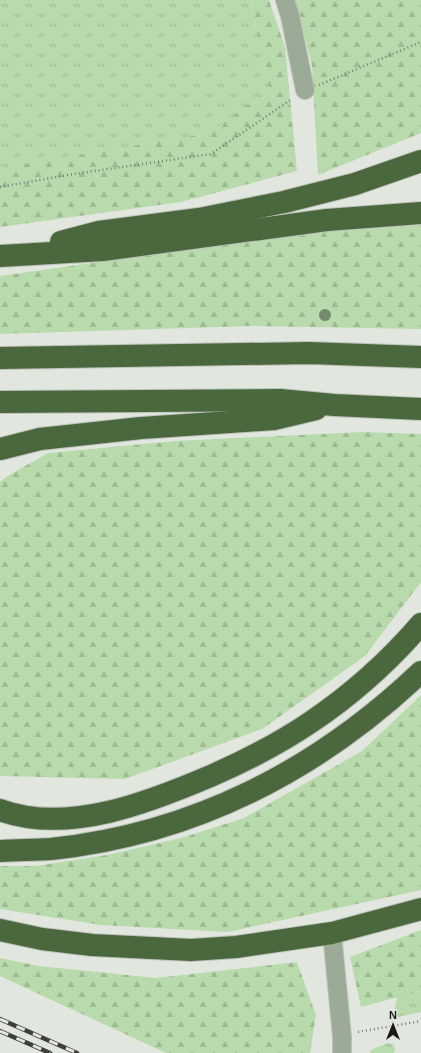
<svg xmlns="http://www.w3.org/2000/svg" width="421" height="1053" font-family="Helvetica,sans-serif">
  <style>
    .grass { fill: url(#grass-tufts) }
    .forest { fill: url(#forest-firs) }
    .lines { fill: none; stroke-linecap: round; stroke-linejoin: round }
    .minor-casing { stroke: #bdc2ba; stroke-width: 20 }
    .highway-casing { stroke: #bdc2ba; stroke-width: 24 }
    .path { stroke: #787d76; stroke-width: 2.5; stroke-dasharray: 1 3; stroke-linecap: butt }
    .minor { stroke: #9cab97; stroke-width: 18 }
    .highway { stroke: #4a673e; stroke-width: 22 }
    .rail-casing { stroke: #3c3f3a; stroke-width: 4.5 }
    .rail { stroke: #e1e7de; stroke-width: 3; stroke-dasharray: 9; stroke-linecap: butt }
    .tree { fill: #758a6c }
  </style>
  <defs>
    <pattern id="grass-tufts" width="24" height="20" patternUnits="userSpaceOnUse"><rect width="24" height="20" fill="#b9daac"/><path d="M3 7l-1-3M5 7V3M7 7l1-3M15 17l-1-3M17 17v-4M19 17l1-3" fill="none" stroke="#9eba93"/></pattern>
    <pattern id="forest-firs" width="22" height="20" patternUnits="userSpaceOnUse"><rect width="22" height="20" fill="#b9daac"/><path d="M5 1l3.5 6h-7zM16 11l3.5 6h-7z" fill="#9eba93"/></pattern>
  </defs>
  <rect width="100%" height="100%" fill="#e1e7de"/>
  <g class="grass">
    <path d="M0 0H250L269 89 210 133 0 169Z"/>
    <path d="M421 991V1012L393 1018 397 997Z"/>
    <path d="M388 1043 394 1045 395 1051 393 1053H370L371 1050Z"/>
  </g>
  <g class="forest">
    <path d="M250 0H269L285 47 297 171 181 202 0 227V168L209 133 269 89Z"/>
    <path d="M295 0H421V133L318 175 312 66Z"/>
    <path d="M421 225V329L250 326 0 334V276L295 234Z"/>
    <path d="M363 432 421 434V582L365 656 262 729 125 779 0 776V482L6 477 48 453 175 441Z"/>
    <path d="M421 695V890L228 932 101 925 0 909V866H36L107 855 181 838 244 818 362 751Z"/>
    <path d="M421 930V991L361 1007 350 957Z"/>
    <path d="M0 958 39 966 156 978 297 962 316 1015 310 1053H166L0 976Z"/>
  </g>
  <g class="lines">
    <defs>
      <g id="minor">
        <path d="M285 0 290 16 305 90"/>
        <path d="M332 933 342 1037V1053"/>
      </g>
      <g id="highway">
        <path d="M61 242 99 232 199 219 284 202 355 184 421 161"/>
        <path d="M0 256 103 250 327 220 421 213"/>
        <path d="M0 358 309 353 421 357"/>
        <path d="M0 402 280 400 334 405 421 409"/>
        <path d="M0 449 40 439 141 428 274 419 316 409"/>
        <path d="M0 810C68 835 150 802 213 775 247 760 280 743 311 722 351 695 390 660 421 624"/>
        <path d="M0 851C17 850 34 850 51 849 194 834 318 770 421 672"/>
        <path d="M0 930 42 939 92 945 191 950 236 947 332 933 421 909"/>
      </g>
    </defs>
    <use href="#minor" class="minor-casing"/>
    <use href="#highway" class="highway-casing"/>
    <g class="path">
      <path d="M319 85 421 42"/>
      <path d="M0 187 74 174 211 154 292 99"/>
      <path d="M358 1032 421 1021"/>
    </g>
    <use href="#minor" class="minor"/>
    <use href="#highway" class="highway"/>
    <defs>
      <g id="rail">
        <path d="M0 1019 77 1053"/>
        <path d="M0 1031 50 1053"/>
      </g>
    </defs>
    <use href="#rail" class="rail-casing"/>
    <use href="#rail" class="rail"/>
  </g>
  <circle class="tree" cx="325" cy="315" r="6"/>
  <g transform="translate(393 1025)" stroke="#e1e7de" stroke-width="3" paint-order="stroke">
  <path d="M0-3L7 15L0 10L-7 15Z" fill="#171a16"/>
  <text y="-6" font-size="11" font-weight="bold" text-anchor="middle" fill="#171a16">N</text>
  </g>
</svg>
